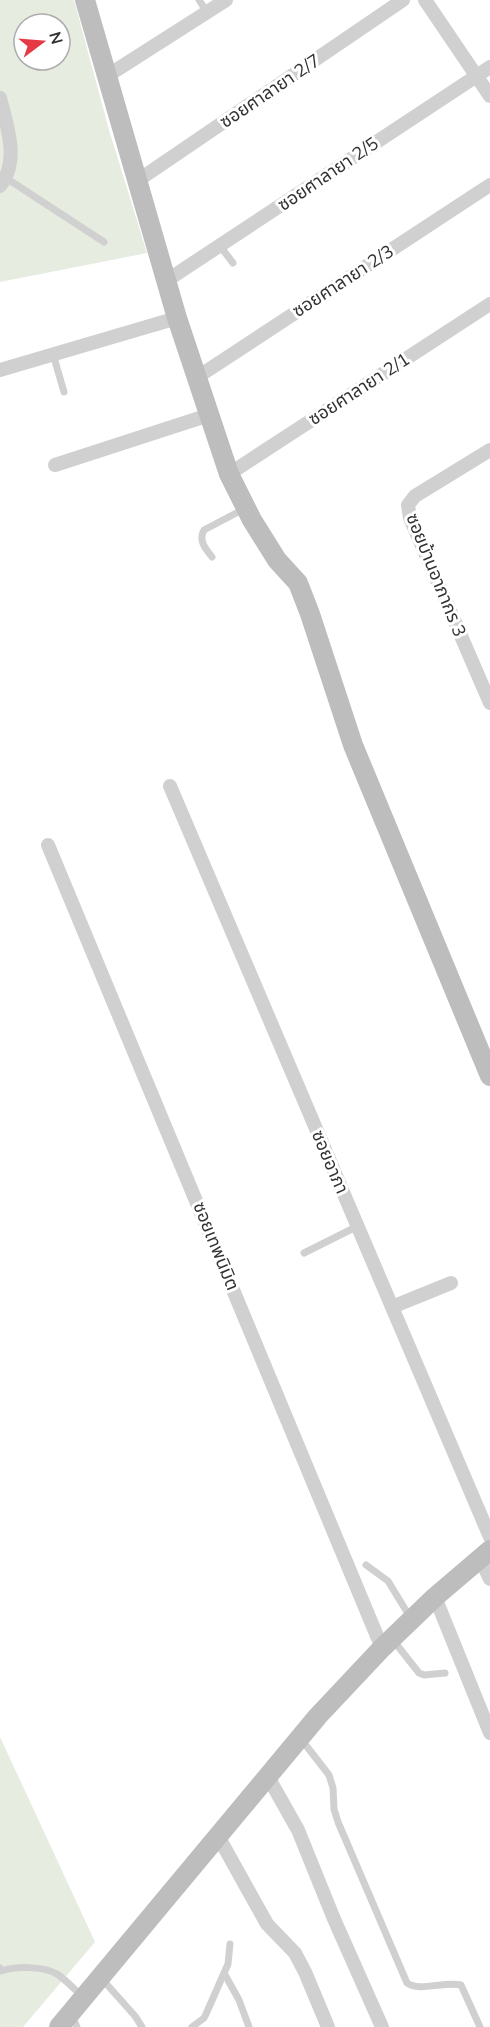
<svg xmlns="http://www.w3.org/2000/svg" width="490" height="2027" font-family="'Nunito Sans','Noto Sans Thai',sans-serif">
  <style>
    .green { fill: #e6ecdf; fill-rule: evenodd }
    .lines { fill: none; stroke-linecap: round; stroke-linejoin: round }
    .lane { stroke: #d0d0d0; stroke-width: 7 }
    .street { stroke: #d0d0d0; stroke-width: 14 }
    .secondary { stroke: #bdbdbd; stroke-width: 20 }
    .labels { text-anchor: middle; stroke-width: 6; stroke-linejoin: round; paint-order: stroke }
    .street-label { font-size: 18px; fill: #333; stroke: #fff }
  </style>
  <rect width="100%" height="100%" fill="#fff"/>
  <g class="green">
    <path d="M0 0H74L109 130 147 253 0 282ZM24 24H60V60H24Z"/>
    <path d="M0 1737 95 1942 23 2027H0Z"/>
  </g>
  <g class="lines">
    <g class="lane">
      <path d="M199 0 207 12"/>
      <path d="M6 178 104 242"/>
      <path d="M220 246 233 263"/>
      <path d="M53 354 64 392"/>
      <path d="M212 557C206 549 198 541 204 530L244 509"/>
      <path d="M304 1253 358 1226"/>
      <path d="M366 1565 388 1581 410 1617"/>
      <path d="M393 1640 419 1673 424 1675 445 1673"/>
      <path d="M301 1739 329 1775 333 1788 334 1809 338 1822 407 1983C419 1992 445 1981 461 1985L480 2027"/>
      <path d="M0 1968 1 1971C16 1966 43 1966 57 1974 66 1980 74 1989 82 1996"/>
      <path d="M224 1973 239 2000 249 2027"/>
      <path d="M102 1979 135 2016 142 2027"/>
      <path d="M72 2015 77 2027"/>
      <path d="M192 2027 204 2018 206 2014 228 1964 230 1944"/>
    </g>
    <g class="street">
      <path d="M425 0 490 96"/>
      <path d="M107 76 226 0"/>
      <path d="M0 98C7 126 20 161 0 186"/>
      <path d="M137 181 403 0"/>
      <path d="M166 281 490 67"/>
      <path d="M0 370 177 318"/>
      <path d="M196 378 490 185"/>
      <path d="M490 450 415 496 408 505 410 518 490 703"/>
      <path d="M55 465 209 415"/>
      <path d="M229 474 490 304"/>
      <path d="M170 786 490 1537"/>
      <path d="M48 845 382 1648"/>
      <path d="M392 1307 451 1283"/>
      <path d="M480 1558 490 1579"/>
      <path d="M435 1597 490 1733"/>
      <path d="M267 1775 298 1830 334 1919 382 2027"/>
      <path d="M218 1836 267 1924 295 1953 305 1972 328 2027"/>
    </g>
    <g class="secondary">
      <path d="M85 0 177 318 229 474 252 520 277 560 298 583 310 614 353 745 490 1076"/>
      <path d="M59 2027 318 1716 382 1648 435 1597 490 1550"/>
    </g>
  </g>
  <g class="labels">
    <g class="street-label">
      <text transform="translate(270 91) rotate(-34)" y="6">ซอยศาลายา 2/7</text>
      <text transform="translate(328 174) rotate(-34)" y="6">ซอยศาลายา 2/5</text>
      <text transform="translate(343 281) rotate(-33)" y="6">ซอยศาลายา 2/3</text>
      <text transform="translate(359 389) rotate(-33)" y="6">ซอยศาลายา 2/1</text>
      <text transform="translate(436 575) rotate(68)" y="6">ซอยบ้านอาภากร 3</text>
      <text transform="translate(330 1162) rotate(67)" y="6">ซอยอาภา</text>
      <text transform="translate(216 1246) rotate(68)" y="6">ซอยเทพนิมิต</text>
    </g>
  </g>
  <g transform="translate(42 42) rotate(74)"><circle r="28" fill="#ffffff" stroke="#adadad" stroke-width="1.5"/>
  <path d="M0-4.5L10 22L0 15L-10 22Z" fill="#e63946"/>
  <text y="-9" font-size="16" font-weight="bold" text-anchor="middle" fill="#333333">N</text>
  </g>
</svg>
